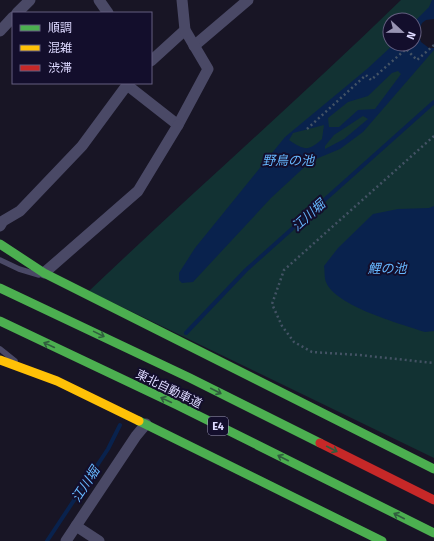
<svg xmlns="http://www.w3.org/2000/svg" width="434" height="541" font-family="'Fira Sans','Noto Sans JP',sans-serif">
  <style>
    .green { fill: #123233; fill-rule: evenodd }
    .water { fill: #09224d; fill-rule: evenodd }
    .pier { fill: #181525 }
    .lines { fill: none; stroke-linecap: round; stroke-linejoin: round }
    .stream { stroke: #09224d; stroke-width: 4 }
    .path { stroke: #445365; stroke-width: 2.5; stroke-dasharray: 2 3; stroke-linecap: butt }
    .lane { stroke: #4a4966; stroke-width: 5.5 }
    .street { stroke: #4a4966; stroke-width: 11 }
    .fast { stroke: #4caf50; stroke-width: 9 }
    .slow { stroke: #ffc107; stroke-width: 9 }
    .jam { stroke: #c62828; stroke-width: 9 }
    .oneway { stroke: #305e3e }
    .labels { text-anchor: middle; stroke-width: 4; stroke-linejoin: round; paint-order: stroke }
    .shield { fill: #130e2c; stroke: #a09cc0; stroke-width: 1 }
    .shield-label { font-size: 11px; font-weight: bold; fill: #ddd9ff }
    .street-label { font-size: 12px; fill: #ddd9ff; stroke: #130e2c }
    .water-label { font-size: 13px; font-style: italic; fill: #67b8ff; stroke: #130e2c }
  </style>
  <rect width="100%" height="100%" fill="#181525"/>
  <path class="green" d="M401 0H434V458L89 291C192 193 299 99 401 0ZM390 20H414V44H390Z"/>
  <g class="water">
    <path d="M432 0H434V50L363 132 340 149 311 161 271 198 193 282 182 283 179 280V273L195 248 285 137 367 69 394 44H414V22L429 7ZM398 71 401 74 375 109 358 110 339 127H329L328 118 348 102 368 96 392 73ZM363 116 368 119 344 139 325 149V146L334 135ZM324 125 322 139C309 151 305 151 289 140L293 133Z"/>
    <path d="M434 206V331L425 332C401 324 335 306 326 282 324 277 325 271 324 266L338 248 373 214 398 209 429 208Z"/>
  </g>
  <path class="pier" d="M434 19V48H429L421 42 418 32 422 23 426 20Z"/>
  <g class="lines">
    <g class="stream">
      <path d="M186 333 246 270 434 102"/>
      <path d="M47 541 108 449 120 425"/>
    </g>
    <g class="path">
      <path d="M307 129 366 75 371 80 406 49 417 60 434 45"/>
      <path d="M434 136 284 270 272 304 282 326 294 342 312 352 359 355 434 363"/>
    </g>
    <g class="lane">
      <path d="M0 260 19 269 39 275"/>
      <path d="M0 349 15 361"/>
    </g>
    <g class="street">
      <path d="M99 0 108 13"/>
      <path d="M17 13 30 0"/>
      <path d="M0 31 13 17"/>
      <path d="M194 46 248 0"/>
      <path d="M151 61 185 30"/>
      <path d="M128 83 127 85 178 125 208 69 185 30 182 0"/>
      <path d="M0 226 3 221 20 211 82 146 127 85"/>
      <path d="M44 273 138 191 178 125"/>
      <path d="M76 526 99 541"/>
      <path d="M66 541 136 436 146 424"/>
    </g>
    <g class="fast">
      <path d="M0 244 44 273 434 469"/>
      <path d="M0 288 190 378 320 443"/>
      <path d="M0 321 177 405 434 533"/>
      <path d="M139 421 382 541"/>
    </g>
    <path class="slow" d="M0 360 57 381 139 421"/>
    <path class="jam" d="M320 443 434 500"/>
  </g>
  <defs><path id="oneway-shaft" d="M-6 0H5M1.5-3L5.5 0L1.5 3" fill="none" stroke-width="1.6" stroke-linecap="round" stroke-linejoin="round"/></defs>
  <g class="oneway">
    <use href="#oneway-shaft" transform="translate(99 334) rotate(26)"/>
    <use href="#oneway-shaft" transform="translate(49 345) rotate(-155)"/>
    <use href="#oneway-shaft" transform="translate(216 391) rotate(27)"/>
    <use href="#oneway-shaft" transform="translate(166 400) rotate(-155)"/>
    <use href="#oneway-shaft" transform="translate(332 449) rotate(27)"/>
    <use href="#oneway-shaft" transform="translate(283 458) rotate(-153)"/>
    <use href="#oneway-shaft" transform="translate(399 516) rotate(-153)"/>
  </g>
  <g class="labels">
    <rect class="shield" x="208" y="417" width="20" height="18" rx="3"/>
    <g class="shield-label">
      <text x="218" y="430">E4</text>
    </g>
    <g class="street-label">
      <text transform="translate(169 389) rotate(26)" y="4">東北自動車道</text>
    </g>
    <g class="water-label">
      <text x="288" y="165">野鳥の池</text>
      <text transform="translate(308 215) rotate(-42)" y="5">江川堀</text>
      <text x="387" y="273">鯉の池</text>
      <text transform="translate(85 484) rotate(-57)" y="5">江川堀</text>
    </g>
  </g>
  <rect x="12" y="12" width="140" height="72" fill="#130e2c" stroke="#645f80"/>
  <rect x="20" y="25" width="20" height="6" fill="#4caf50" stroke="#645f80"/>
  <text x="48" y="32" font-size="12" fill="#ddd9ff">順調</text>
  <rect x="20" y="45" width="20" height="6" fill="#ffc107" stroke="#645f80"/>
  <text x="48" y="52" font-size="12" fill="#ddd9ff">混雑</text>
  <rect x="20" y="65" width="20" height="6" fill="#c62828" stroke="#645f80"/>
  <text x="48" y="72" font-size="12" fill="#ddd9ff">渋滞</text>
  <g transform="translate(402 32) rotate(112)"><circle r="19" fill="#130e2c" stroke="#645f80"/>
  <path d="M0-3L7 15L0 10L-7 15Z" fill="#9894b3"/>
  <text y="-6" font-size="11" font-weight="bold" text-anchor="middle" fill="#ddd9ff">N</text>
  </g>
</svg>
